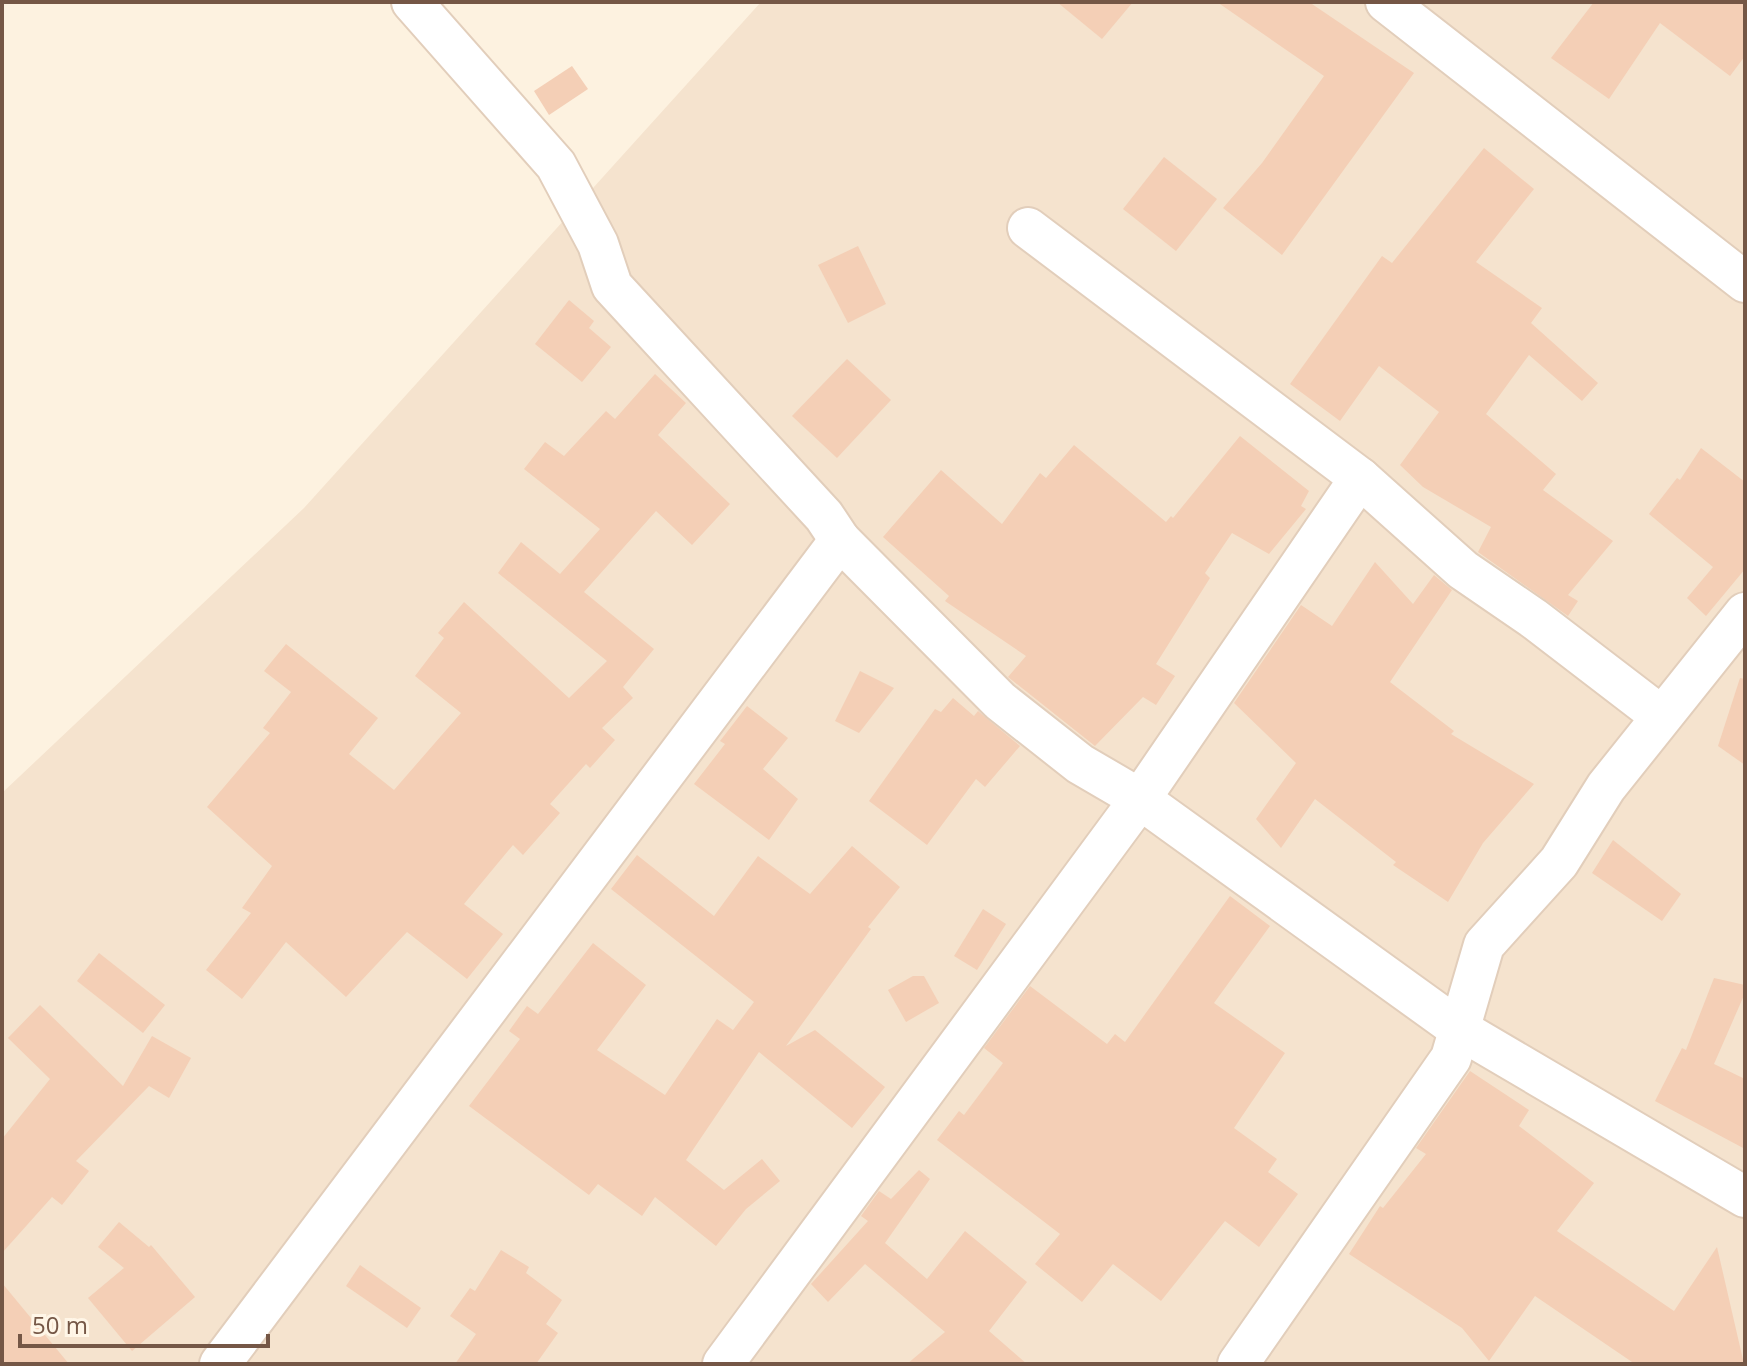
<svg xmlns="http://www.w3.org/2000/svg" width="1747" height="1366" font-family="'Open Sans',sans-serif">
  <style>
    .residential { fill: #f5e3ce }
    .building { fill: #f4cfb6 }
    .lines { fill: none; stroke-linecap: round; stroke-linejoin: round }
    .minor-casing { stroke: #e2cebb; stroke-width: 44 }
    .minor { stroke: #fff; stroke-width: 40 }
  </style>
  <rect width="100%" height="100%" fill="#fdf2e0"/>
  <path class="residential" d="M761 2H1745V1364H2V793L304 508Z"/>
  <g class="building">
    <path d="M1057 2H1133L1102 39Z"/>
    <path d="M1217 2H1309L1414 73 1282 255 1223 208 1262 163 1324 76Z"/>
    <path d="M1594 2H1745V56L1730 76 1660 23 1609 99 1551 58Z"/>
    <path d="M572 66 588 89 549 115 534 91Z"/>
    <path d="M1484 148 1534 189 1476 262 1542 308 1531 323 1598 383 1582 401 1529 355 1486 414 1556 474 1543 490 1613 541 1568 595 1578 601 1568 616 1478 552 1491 527 1423 487 1400 465 1439 412 1379 366 1340 421 1290 384 1382 256 1392 263Z"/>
    <path d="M1164 157 1217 199 1176 251 1123 209Z"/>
    <path d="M858 246 886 304 848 323 818 265Z"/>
    <path d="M569 300 594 321 589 328 611 347 582 382 535 344Z"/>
    <path d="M847 359 891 400 837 458 792 416Z"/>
    <path d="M655 374 686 403 658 435 730 504 692 545 656 511 584 592 654 649 623 687 633 698 602 728 615 740 590 768 586 764 550 804 560 813 523 855 513 845 464 904 503 934 467 979 407 932 346 997 286 942 242 999 206 970 251 913 242 908 272 866 207 807 270 733 263 728 291 692 264 671 286 644 378 718 349 754 394 790 461 713 415 676 444 638 438 633 464 602 569 698 607 661 498 573 521 542 560 574 600 529 524 469 545 442 564 456 606 411 615 419Z"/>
    <path d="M1240 436 1309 491 1301 506 1306 509 1269 554 1232 533 1205 573 1210 578 1156 664 1175 676 1156 705 1143 697 1095 746 1008 677 1026 656 945 601 949 596 883 537 941 470 1002 524 1040 473 1046 478 1074 445 1166 522 1171 516 1173 518Z"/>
    <path d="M1701 448 1745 482V569L1706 616 1687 598 1713 567 1649 514 1677 478 1680 480Z"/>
    <path d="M1375 562 1413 604 1434 575 1452 590 1390 682 1454 731 1451 734 1534 784 1483 843 1448 902 1393 865 1396 862 1315 799 1281 848 1256 819 1296 763 1234 703 1301 605 1332 626Z"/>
    <path d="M860 671 894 688 859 733 835 721Z"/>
    <path d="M1740 678 1745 679V765L1718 746Z"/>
    <path d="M953 698 974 716 978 711 1020 746 985 787 976 779 927 845 869 801 935 709 941 712Z"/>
    <path d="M747 706 788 738 763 769 798 799 769 840 694 784 725 744 720 741Z"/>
    <path d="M1613 840 1681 894 1662 921 1592 873Z"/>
    <path d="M852 846 900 887 868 927 871 929 786 1046 815 1030 885 1087 852 1128 759 1052 686 1160 724 1190 762 1159 780 1181 746 1209 716 1246 655 1197 642 1216 598 1184 589 1195 469 1106 520 1039 509 1031 527 1006 538 1014 593 943 646 985 597 1050 665 1095 717 1019 733 1030 754 1002 611 889 637 855 714 916 758 856 810 894Z"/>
    <path d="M1230 896 1270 926 1214 1003 1285 1053 1234 1128 1277 1159 1268 1172 1298 1194 1259 1247 1225 1221 1161 1301 1113 1264 1082 1302 1035 1264 1060 1234 937 1140 959 1111 964 1115 1003 1063 984 1048 1030 986 1107 1044 1115 1034 1125 1042Z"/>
    <path d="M983 909 1006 924 977 970 954 956Z"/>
    <path d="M99 953 165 1005 143 1033 77 981Z"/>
    <path d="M913 976H924L939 1003 906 1022 888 990Z"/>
    <path d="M1714 978 1745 985V993L1714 1064 1745 1079V1149L1655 1101 1682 1048 1686 1050Z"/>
    <path d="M40 1005 123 1086 152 1036 191 1058 169 1098 149 1086 76 1161 89 1171 62 1205 52 1197 2 1253V1139L50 1079 8 1038Z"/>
    <path d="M1470 1071 1529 1110 1519 1126 1594 1183 1557 1231 1674 1311 1717 1247 1744 1364H1635L1535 1296 1489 1361 1462 1328 1349 1254 1380 1206 1383 1208 1426 1154 1416 1148Z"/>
    <path d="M919 1170 930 1179 885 1243 927 1279 965 1231 1027 1282 989 1331 1027 1364H907L945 1332 865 1264 828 1302 811 1284 868 1221 861 1216 879 1191 891 1199Z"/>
    <path d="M119 1222 149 1247 151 1245 195 1297 132 1351 88 1298 124 1268 98 1247Z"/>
    <path d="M501 1250 529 1267 526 1273 562 1300 546 1324 558 1333 536 1364H455L476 1334 450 1316 470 1288 475 1291Z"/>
    <path d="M360 1265 421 1308 407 1328 346 1286Z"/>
    <path d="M2 1283 69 1364H2Z"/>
  </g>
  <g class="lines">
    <defs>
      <g id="minor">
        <path d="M412 2 556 165 598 244 612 286 824 516 840 540 1000 701 1080 764 1140 799 1459 1029 1745 1197"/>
        <path d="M1386 2 1745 282"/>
        <path d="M1360 478 1463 570 1533 618 1661 716"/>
        <path d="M220 1364 840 540"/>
        <path d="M723 1364 1140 799 1360 478 1028 228"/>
        <path d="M1238 1364 1451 1058 1484 945 1559 862 1606 787 1745 613"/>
      </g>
    </defs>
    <use href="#minor" class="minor-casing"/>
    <use href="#minor" class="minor"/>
  </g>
  <rect width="1747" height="1366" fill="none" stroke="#755746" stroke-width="8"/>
  <path d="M20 1334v12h248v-12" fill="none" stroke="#755746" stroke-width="4"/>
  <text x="32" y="1334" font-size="24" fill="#755746" stroke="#fff6e7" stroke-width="6" paint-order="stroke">50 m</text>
</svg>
